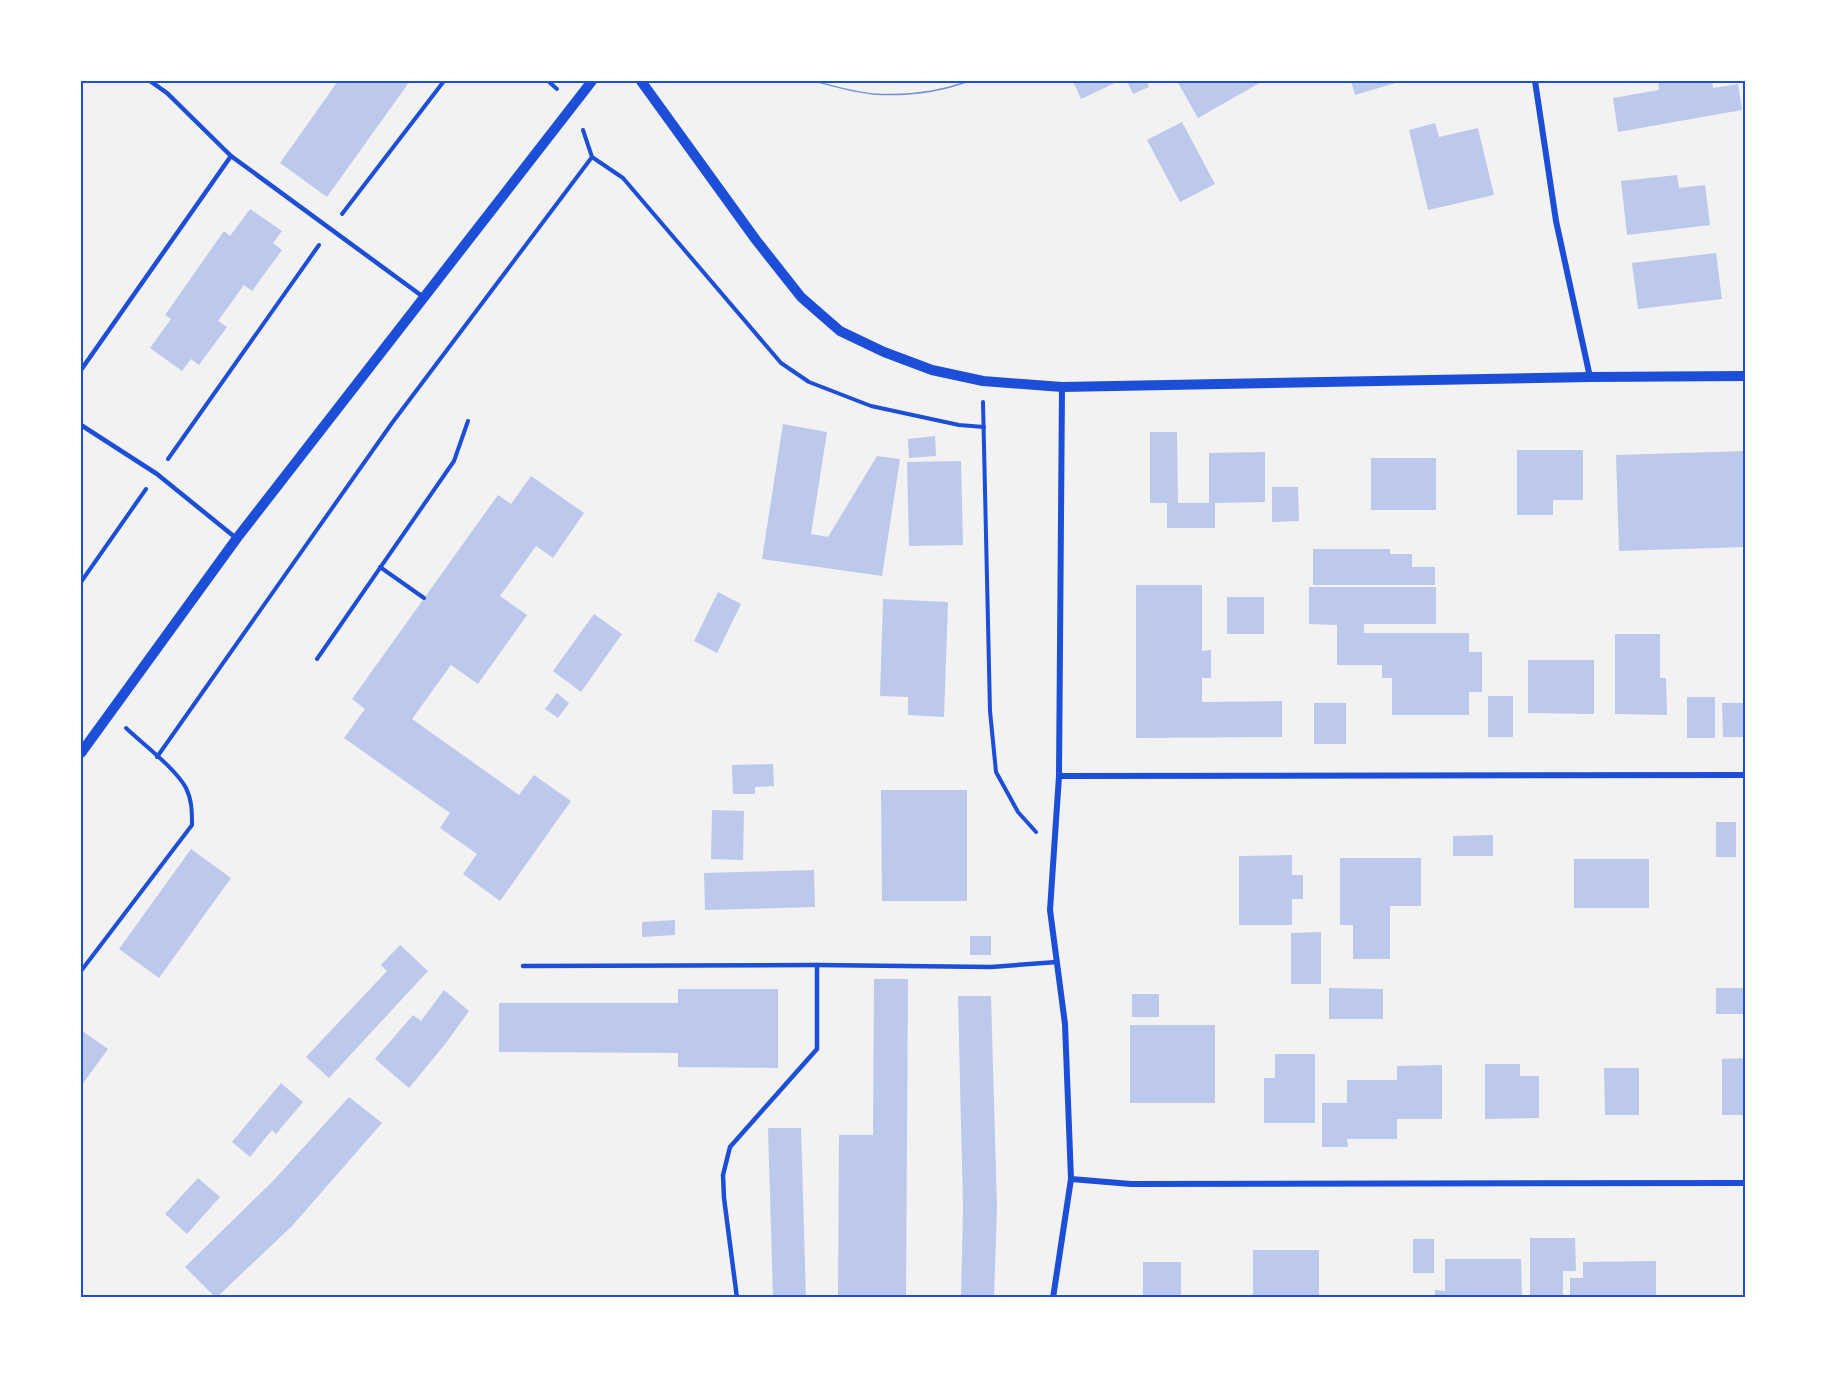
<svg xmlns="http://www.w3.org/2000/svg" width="1827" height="1379" font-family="Inter,sans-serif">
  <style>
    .building { fill: #bdc9ec }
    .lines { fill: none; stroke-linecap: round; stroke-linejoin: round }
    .path { stroke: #1d4ed8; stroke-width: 4 }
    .service { stroke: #1d4ed8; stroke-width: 4.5 }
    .minor { stroke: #1d4ed8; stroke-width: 6 }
    .tertiary { stroke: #1d4ed8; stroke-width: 10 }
    .tram { stroke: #7290e2; stroke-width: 1.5 }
    .neatline { fill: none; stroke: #1d4ed8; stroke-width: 2 }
  </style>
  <rect width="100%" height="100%" fill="#f2f2f2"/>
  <g class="building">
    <path d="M338 81H410L327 197 280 163Z"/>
    <path d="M1073 81H1119L1081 99Z"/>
    <path d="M1127 81H1147L1149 87 1133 94Z"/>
    <path d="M1177 81H1263L1198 118Z"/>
    <path d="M1351 81H1399V82L1355 95Z"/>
    <path d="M1658 81H1712L1713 88 1738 84 1742 110 1618 132 1613 98 1659 90Z"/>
    <path d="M1182 122 1215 184 1180 202 1147 140Z"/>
    <path d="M1435 123 1439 137 1478 128 1494 195 1428 210 1409 130Z"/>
    <path d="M1677 175 1679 188 1705 185 1710 225 1627 235 1621 181Z"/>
    <path d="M250 209 282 231 273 243 282 250 252 291 244 285 218 321 227 327 199 365 191 359 182 371 150 348 171 319 165 315 224 231 230 236Z"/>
    <path d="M1716 253 1722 299 1638 309 1632 263Z"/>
    <path d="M783 424 827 432 811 534 828 537 877 456 900 459 882 576 762 559Z"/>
    <path d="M1150 432H1177L1178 503H1209V453L1265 452V502L1215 503V528H1167V503H1150Z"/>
    <path d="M935 436 936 456 909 458 908 439Z"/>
    <path d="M1517 450H1583V500H1553V515H1517Z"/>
    <path d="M1746 451V547L1619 551 1616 455Z"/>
    <rect x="1371" y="458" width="65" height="52"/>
    <path d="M961 461 963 545 909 546 907 462Z"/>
    <path d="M531 476 584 513 553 558 536 546 500 596 527 615 478 684 451 665 412 719 519 795 534 775 571 801 500 901 463 874 477 854 440 828 450 813 344 738 365 709 352 699 498 495 511 504Z"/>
    <path d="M1272 487H1298L1299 521 1272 522Z"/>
    <path d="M1313 549H1390V554H1412V567H1435V585H1313Z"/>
    <path d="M1136 585H1202V651L1211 650V678H1202V702L1282 701V737L1136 738Z"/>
    <path d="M1309 587H1436V624H1364V633H1469V652H1482V692H1469V715H1392V678H1382V665H1337V625L1309 624Z"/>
    <path d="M718 592 741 604 717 653 694 641Z"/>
    <rect x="1227" y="597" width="37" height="37"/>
    <path d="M883 599 948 602 944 717 908 715V697L880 696Z"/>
    <path d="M594 614 622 634 581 692 553 671Z"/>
    <path d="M1615 634H1660V678H1666L1667 715 1615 714Z"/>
    <path d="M1528 660H1594V714L1528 713Z"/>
    <path d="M557 693 569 703 558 718 545 709Z"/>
    <rect x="1488" y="696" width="25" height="41"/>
    <rect x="1687" y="697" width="28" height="41"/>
    <rect x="1314" y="703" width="32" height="41"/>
    <path d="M1722 703H1745V737H1723Z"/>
    <path d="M773 764 774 786 755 787V794H733L732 765Z"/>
    <path d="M881 790H967V901H882Z"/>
    <path d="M712 810 744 811 743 860 711 859Z"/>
    <rect x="1716" y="822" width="20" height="35"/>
    <path d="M1493 835V856H1453V836Z"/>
    <path d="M191 849 231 878 159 978 119 949Z"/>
    <path d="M1292 855V875H1303V899H1292V925H1239V856Z"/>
    <path d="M1340 858H1421V906H1390V959H1353V925H1340Z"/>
    <rect x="1574" y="859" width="75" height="49"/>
    <path d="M814 870 815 907 705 910 704 873Z"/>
    <path d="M675 920V935L642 937V922Z"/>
    <path d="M1321 932V984H1291V933Z"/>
    <rect x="970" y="936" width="21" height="19"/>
    <path d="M400 945 428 971 329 1078 306 1057 387 971 381 965Z"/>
    <path d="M874 979H908L906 1298H838L839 1135H873Z"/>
    <path d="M1329 988 1383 989V1019H1329Z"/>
    <rect x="1716" y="988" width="30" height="26"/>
    <path d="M678 989H778V1068L678 1067V1053L499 1052V1003H678Z"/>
    <path d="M444 990 469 1011 446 1043 409 1088 375 1059 413 1015 421 1021Z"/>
    <rect x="1132" y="994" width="27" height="23"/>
    <path d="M958 996H991L997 1208 994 1298H961L963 1208Z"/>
    <rect x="1130" y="1025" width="85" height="78"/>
    <path d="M81 1030 108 1049 81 1086Z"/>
    <path d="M1275 1054H1315V1123H1264V1078H1275Z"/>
    <path d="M1746 1058V1115H1722V1059Z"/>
    <path d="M1485 1064H1520V1076H1539V1118L1485 1119Z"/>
    <path d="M1442 1065V1119H1397V1139H1347L1348 1147H1322V1103H1347V1080H1397V1066Z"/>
    <path d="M1604 1068H1639V1115H1605Z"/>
    <path d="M281 1083 303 1102 276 1134 272 1130 250 1157 232 1142Z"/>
    <path d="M349 1097 382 1123 292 1226 216 1298 185 1267 273 1181Z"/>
    <path d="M768 1128H801L806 1298H773Z"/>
    <path d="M198 1178 220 1197 187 1234 165 1214Z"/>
    <path d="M1530 1238H1575L1576 1271H1563V1298H1530Z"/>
    <rect x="1413" y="1239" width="21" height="34"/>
    <rect x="1253" y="1250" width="66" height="48"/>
    <path d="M1445 1259H1521L1522 1298H1435V1290L1445 1291Z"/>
    <path d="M1656 1261V1298H1570V1278H1583V1262Z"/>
    <rect x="1143" y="1262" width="38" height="36"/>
  </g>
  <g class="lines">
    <g class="path">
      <path d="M548 81 557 89"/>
      <path d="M583 130 592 157 623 178 781 363 809 382 871 406 959 425 984 427"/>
      <path d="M342 214 444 81"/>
      <path d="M983 402 990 711 996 772 1018 812 1036 832"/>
      <path d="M168 459 319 245"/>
      <path d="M380 567 424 598"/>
      <path d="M81 582 146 489"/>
      <path d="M317 659 454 461 468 421"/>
      <path d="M157 757 392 423 592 157"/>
      <path d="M81 971 192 825C192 812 192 800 186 788 176 769 143 744 126 728"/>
    </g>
    <g class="service">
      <path d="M150 81 167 93 231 156 422 296"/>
      <path d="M81 370 231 156"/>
      <path d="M81 425 157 474 236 538"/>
      <path d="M523 966 817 965 991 967 1057 962"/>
      <path d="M737 1298 724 1198 723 1175 730 1147 817 1049V965"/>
    </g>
    <g class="minor">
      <path d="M1535 81 1556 221 1590 377"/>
      <path d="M1059 776 1746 775"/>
      <path d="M1071 1179 1131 1184 1746 1183"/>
      <path d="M1053 1298 1071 1179 1065 1024 1050 910 1059 776 1062 387"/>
    </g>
    <g class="tertiary">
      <path d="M641 81 756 240 801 297 840 331 884 352 932 370 983 381 1062 387 1590 377 1746 376"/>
      <path d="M81 753 237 538 592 81"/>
    </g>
    <path class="tram" d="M814 81C833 86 853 92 873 94 904 96 939 92 969 81"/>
  </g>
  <rect width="1827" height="1379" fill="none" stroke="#ffffff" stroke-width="165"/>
  <rect x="82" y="82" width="1662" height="1214" class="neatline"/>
</svg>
